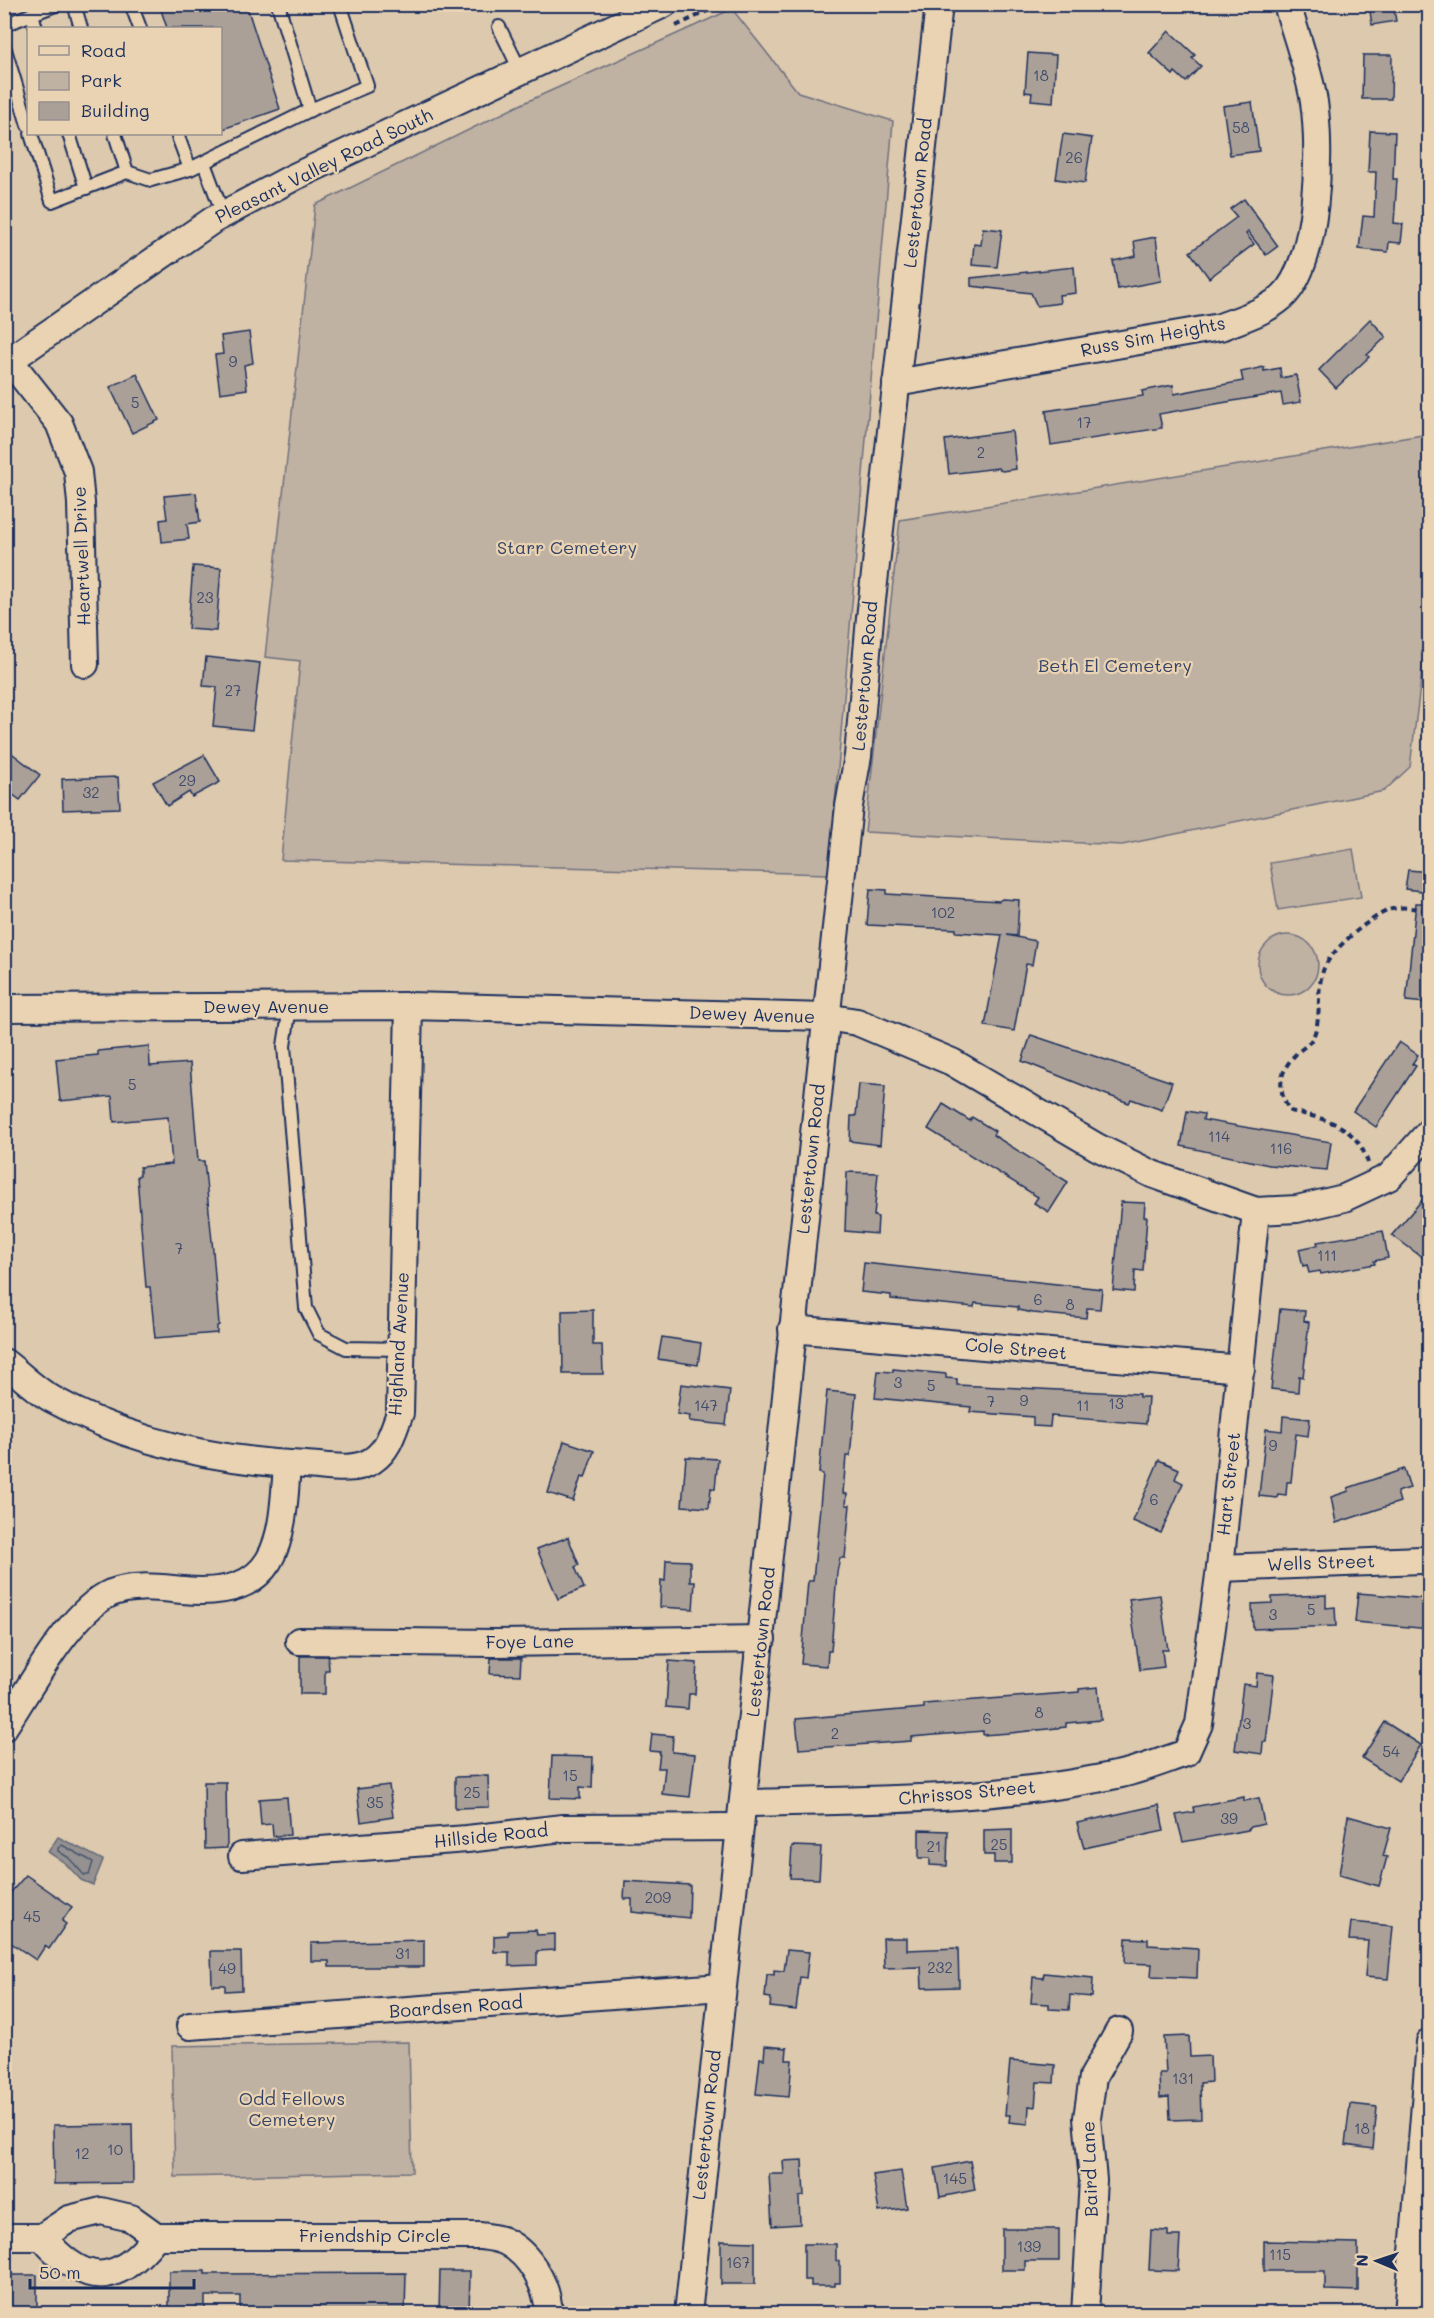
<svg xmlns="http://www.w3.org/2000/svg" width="1434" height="2318" font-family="Mali,sans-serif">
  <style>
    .green { fill: #c0b2a2; stroke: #6e7080; stroke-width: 1.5 }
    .water { fill: #949190; stroke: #646a7c; stroke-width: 1.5 }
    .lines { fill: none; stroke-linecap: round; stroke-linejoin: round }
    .shore { stroke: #4b5672; stroke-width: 1.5 }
    .building { fill: #aaa098; stroke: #1b2f5e; stroke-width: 1.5 }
    .lane-casing { stroke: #1b2f5e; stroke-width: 16 }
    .street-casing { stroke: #1b2f5e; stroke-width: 30 }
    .path { stroke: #1b2f5e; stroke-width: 4; stroke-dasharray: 6 4.5; stroke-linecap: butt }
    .lane { stroke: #e9d3b2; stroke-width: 12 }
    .street { stroke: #e9d3b2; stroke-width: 26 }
    .labels { text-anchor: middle; stroke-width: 4.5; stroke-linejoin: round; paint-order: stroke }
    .number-label { font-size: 15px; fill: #3f4b6c }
    .street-label { font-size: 18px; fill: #1b2f5e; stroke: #e9d3b2 }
    .park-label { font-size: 18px; fill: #344368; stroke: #e9d3b2 }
  </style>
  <rect width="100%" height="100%" fill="#ddc9ad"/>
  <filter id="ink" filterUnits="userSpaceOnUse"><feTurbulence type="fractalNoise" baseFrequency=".0167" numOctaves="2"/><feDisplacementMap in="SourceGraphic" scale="12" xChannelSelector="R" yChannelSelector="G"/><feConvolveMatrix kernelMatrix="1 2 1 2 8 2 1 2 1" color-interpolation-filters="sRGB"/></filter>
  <g filter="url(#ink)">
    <g class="green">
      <path d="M732 9 798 92 893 121 829 874 281 860 300 661 265 657 315 205 526 102Z"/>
      <path d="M1429 434V614L1410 767 1384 791 1122 845 865 832 900 520Z"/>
      <path d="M1353 849 1361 897 1278 910 1270 863Z"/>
      <circle cx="1288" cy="965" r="30"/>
      <path d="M409 2042 412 2172 175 2177 172 2046Z"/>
    </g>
    <path class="water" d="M58 1837 103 1860 93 1885 81 1880 65 1863 48 1852Z"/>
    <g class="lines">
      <path class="shore" d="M62 1845 93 1862 89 1875H84L69 1858 58 1851V1848Z"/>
    </g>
    <g class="building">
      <path d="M159 4H246L280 109 220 130V28H167Z"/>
      <path d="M1369 4H1393L1396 21 1372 25Z"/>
      <path d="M1169 31 1195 55 1192 58 1201 66 1186 82 1175 72 1173 75 1149 53Z"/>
      <path d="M1028 53 1056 55 1053 102 1031 100 1032 93 1025 92Z"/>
      <path d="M1363 55H1392L1391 99H1362Z"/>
      <path d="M1252 102 1259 151 1230 155 1223 106Z"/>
      <path d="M1370 131 1395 132 1393 179H1397L1394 223 1403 224 1401 243 1389 242 1388 252 1359 249 1363 216 1374 217 1376 172H1368Z"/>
      <path d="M1063 134 1092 138 1085 183 1056 179Z"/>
      <path d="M1244 199 1278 246 1266 255 1248 232 1246 234 1254 244 1209 278 1190 252 1237 217 1230 209Z"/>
      <path d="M983 228 1002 230 997 267 972 265 974 244 981 245Z"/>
      <path d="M1156 237 1161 281 1118 289 1113 261 1136 256 1134 241Z"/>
      <path d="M1074 267 1076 293 1059 295 1060 303 1037 306 1031 293 971 286V278Z"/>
      <path d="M1370 319 1386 337 1367 355 1369 357 1336 388 1319 370Z"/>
      <path d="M249 332 253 363 244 365 247 389 220 393 215 355 223 354 221 336Z"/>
      <path d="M1264 367V371L1280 368 1281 378 1296 375 1301 402 1283 405 1281 393 1227 402 1159 414 1162 428 1051 445 1046 411 1143 396 1142 391 1173 385 1174 394 1243 381 1241 372Z"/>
      <path d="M137 374 159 420 132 433 110 387Z"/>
      <path d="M1012 431 1016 469 1002 471 998 468 949 474 945 440Z"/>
      <path d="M196 493 200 522 187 524 189 539 162 542 160 520 167 519 164 496Z"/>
      <path d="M193 566 221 568 216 631 188 629Z"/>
      <path d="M206 657 260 663 252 730 213 726 217 687 203 686Z"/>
      <path d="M4 747 40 775 20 800 4 788Z"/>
      <path d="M204 755 220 782 192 797 189 792 167 806 153 782Z"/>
      <path d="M118 777 120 808 63 810 62 779Z"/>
      <path d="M1408 870 1430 872V892L1405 889Z"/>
      <path d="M870 889 887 890V894L999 901 1002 899 1019 900 1017 936 1007 935 1036 941 1032 965 1026 964 1014 1031 985 1026 1002 935 956 932V929L867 925Z"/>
      <path d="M1416 903H1430V992H1427L1426 1003 1406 1001Z"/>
      <path d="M1031 1035 1172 1082 1162 1110 1131 1099 1129 1103 1107 1095 1022 1061Z"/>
      <path d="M1399 1042 1418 1055 1412 1064 1416 1066 1376 1127 1353 1111Z"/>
      <path d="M149 1046 150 1066 190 1063 198 1161H204L213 1251 219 1325 217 1326V1333L155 1338 150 1287H146L137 1176 140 1175V1167L172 1164 168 1117 114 1122 112 1096 60 1101 56 1059 98 1055V1051Z"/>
      <path d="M859 1084 885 1086 880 1145 850 1141 851 1116H856Z"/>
      <path d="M943 1104 970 1121 972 1117 995 1131 993 1135 1068 1182 1049 1212 1034 1203 1038 1197 928 1129Z"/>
      <path d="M1187 1111 1204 1114 1203 1120 1331 1142 1327 1170 1269 1165 1181 1146Z"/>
      <path d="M847 1172 878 1173 874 1216 878 1217 877 1234 845 1231Z"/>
      <path d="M1430 1191V1263L1392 1235Z"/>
      <path d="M1121 1202 1145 1203 1144 1217H1147L1143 1271 1135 1270 1134 1292 1113 1290Z"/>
      <path d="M1383 1231 1388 1258 1374 1261 1375 1264 1321 1274 1320 1271 1309 1273 1307 1265 1303 1266 1299 1249 1318 1245 1317 1242Z"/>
      <path d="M864 1263 1102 1289 1100 1309 1087 1308 1086 1318 1033 1313 1018 1310V1307L975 1303 974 1307 891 1299V1295L861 1292Z"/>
      <path d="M1280 1309 1305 1311 1304 1321 1309 1322 1303 1377 1299 1376 1298 1392 1271 1389Z"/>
      <path d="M593 1310V1345H602L603 1374H563L562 1311Z"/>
      <path d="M662 1337 701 1343 698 1365 658 1359Z"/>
      <path d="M893 1369 946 1374V1378L957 1379V1385L1139 1394V1397H1148L1146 1424 1051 1416 1050 1427 1033 1426V1417L970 1412 971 1407 875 1398 878 1371 893 1372Z"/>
      <path d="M681 1384 730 1390 726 1425 689 1421 690 1416 677 1414Z"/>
      <path d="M827 1391 856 1394 850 1456H846L843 1493 847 1494 846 1505H850L845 1558H840L837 1572 831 1651H828L827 1666 801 1664 808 1581H813L823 1474 819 1473Z"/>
      <path d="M1283 1416 1310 1419 1308 1436 1296 1434 1291 1482H1287L1286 1495 1278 1494 1277 1498 1259 1496 1266 1429 1282 1431Z"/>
      <path d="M564 1441 594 1451 585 1478 581 1477 573 1501 548 1493Z"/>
      <path d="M686 1457 718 1459 715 1489 711 1488 709 1508 682 1506Z"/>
      <path d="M1159 1460 1179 1469 1175 1479 1183 1483 1161 1533 1133 1521Z"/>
      <path d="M1404 1469 1410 1488 1397 1492 1400 1502 1336 1523 1331 1497 1349 1491 1348 1488Z"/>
      <path d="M568 1537 579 1565 575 1567 584 1588 558 1599 537 1549Z"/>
      <path d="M666 1560 690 1561V1582H695L693 1609 660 1607 661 1580 665 1581Z"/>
      <path d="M1358 1593 1430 1599V1629L1355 1622Z"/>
      <path d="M1160 1595 1168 1650H1162L1164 1667 1140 1670 1129 1599Z"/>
      <path d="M1326 1595V1608L1335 1607 1336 1626 1253 1629 1252 1604 1272 1603V1597Z"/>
      <path d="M300 1656H328L329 1670H325V1694H300Z"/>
      <path d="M491 1658H521L520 1675 490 1674Z"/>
      <path d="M669 1661 697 1663 695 1694H689L688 1709 666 1707Z"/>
      <path d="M1257 1673 1274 1675 1266 1742H1263L1262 1754 1235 1750 1243 1684 1256 1686Z"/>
      <path d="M1098 1687 1101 1720 1066 1723V1727L1010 1733 983 1735V1731L911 1737V1741L799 1749 796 1719 924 1708V1704L1079 1692V1689Z"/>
      <path d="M1385 1722 1421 1745 1398 1781 1362 1758Z"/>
      <path d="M652 1734 673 1736 672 1752 695 1754 690 1797 662 1794 665 1768H658L660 1752 650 1751Z"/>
      <path d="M552 1756 593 1757 592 1788 580 1787V1799L550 1798Z"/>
      <path d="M488 1776 489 1807 455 1808V1777Z"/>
      <path d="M204 1782H226L227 1848 205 1849Z"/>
      <path d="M389 1785 393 1817 361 1822 357 1789Z"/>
      <path d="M287 1797 290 1835 273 1836 272 1824 261 1825 259 1799Z"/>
      <path d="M1244 1797V1801L1259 1798 1264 1824 1251 1827 1248 1830 1183 1842 1176 1815 1194 1812 1193 1807Z"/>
      <path d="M1159 1805 1164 1831 1084 1848 1077 1823Z"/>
      <path d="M1348 1816 1391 1828 1383 1856 1387 1857 1379 1886 1339 1875Z"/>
      <path d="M1012 1829V1863H994V1855H984V1830Z"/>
      <path d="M919 1830 948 1831 947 1866 930 1865V1858H919Z"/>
      <path d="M792 1846 821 1847 819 1879 790 1878Z"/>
      <path d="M26 1875 72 1907 62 1921 66 1924 49 1949 45 1946 36 1960 4 1938V1900Z"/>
      <path d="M625 1881 690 1885 689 1918 632 1912V1899H624Z"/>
      <path d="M1351 1922 1393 1926 1388 1979 1365 1977 1368 1941 1349 1940Z"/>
      <path d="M536 1930 537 1935 555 1934V1950L537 1951V1965L509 1966V1952H494V1936L508 1935V1931Z"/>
      <path d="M883 1938H907V1950L958 1948 959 1987 922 1988 921 1967 884 1968Z"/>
      <path d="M1126 1938 1148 1939V1945L1198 1948 1197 1978 1151 1976 1152 1964 1125 1963Z"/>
      <path d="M424 1940V1967H329V1961H311V1943Z"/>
      <path d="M787 1950 809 1952 806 1978 800 1977 796 2010 770 2007 771 1998 765 1997 767 1974 774 1975V1970L784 1971Z"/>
      <path d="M211 1951H241L242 1990 225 1991V1985H212Z"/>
      <path d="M1044 1973 1093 1978 1092 1997 1070 1995 1069 2010 1049 2009V2004L1031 2003 1033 1977 1043 1978Z"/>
      <path d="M1189 2036 1190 2057 1210 2056 1211 2082 1200 2083 1201 2119 1170 2120 1169 2097 1160 2098 1159 2073H1166L1164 2037Z"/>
      <path d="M765 2046 787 2048 786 2060H792L789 2097 756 2094 760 2058 764 2059Z"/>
      <path d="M1010 2061 1055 2065 1054 2083 1037 2082 1035 2107 1029 2106 1028 2124 1009 2122 1010 2115H1005Z"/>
      <path d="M1350 2104 1377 2107 1373 2149 1345 2145Z"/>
      <path d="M132 2124 133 2183 54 2184 53 2125Z"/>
      <path d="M802 2160 804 2196 799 2197 800 2224 772 2226 769 2174H784L783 2161Z"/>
      <path d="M970 2161 975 2190 940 2197 935 2168Z"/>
      <path d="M901 2171 907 2208 879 2212 873 2175Z"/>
      <path d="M1002 2229H1059V2261H1025V2270H1002Z"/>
      <path d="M1151 2230 1168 2231V2236H1180L1178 2271 1149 2270Z"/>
      <path d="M721 2241 755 2242V2284H721Z"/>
      <path d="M1264 2241 1358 2243V2291L1325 2290V2271H1264Z"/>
      <path d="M804 2244H836V2261H840V2283H835V2286H811V2280H804Z"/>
      <path d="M169 2271H205V2274L406 2273 405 2313H240V2296H205V2313H169Z"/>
      <path d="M440 2271H470L469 2313H439Z"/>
      <rect x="4" y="2275" width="33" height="38"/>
    </g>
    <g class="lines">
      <defs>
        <g id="lane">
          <path d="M74 4 81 28"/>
          <path d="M131 4 140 28"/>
          <path d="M278 4 310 110"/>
          <path d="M32 14 36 28"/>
          <path d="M4 25 58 4"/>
          <path d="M499 27 521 72"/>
          <path d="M4 46 28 125"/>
          <path d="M31 134 52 201 127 172 115 134"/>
          <path d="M69 134 86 188"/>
          <path d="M177 134 190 169 310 110 367 86 340 4"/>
          <path d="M204 163 223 214"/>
          <path d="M127 172 151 180 190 169"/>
          <path d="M290 1007 284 1046 306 1308 319 1334 346 1348 401 1349"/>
        </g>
        <g id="street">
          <path d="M10 361 59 423 78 472 81 503 85 664"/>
          <path d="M4 364 213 220 294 177 664 4"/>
          <path d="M896 383 1220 327C1241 319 1265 312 1282 297 1319 263 1321 150 1314 102 1309 70 1296 36 1287 4"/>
          <path d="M4 1008 409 1006 826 1017 857 1022 952 1062 1097 1147 1152 1174 1256 1211 1297 1209 1344 1198 1389 1177 1430 1131"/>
          <path d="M792 1329 1241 1369"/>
          <path d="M4 1362C20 1374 35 1390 52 1399 129 1442 218 1461 306 1465 327 1466 355 1473 373 1460 389 1449 393 1431 400 1413L409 1006"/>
          <path d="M1220 1568 1421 1560"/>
          <path d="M299 1641 495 1643 762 1639"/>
          <path d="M4 1727C29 1690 70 1611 111 1593 133 1584 160 1588 183 1590 280 1599 282 1541 287 1464"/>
          <path d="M743 1803C869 1800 998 1801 1121 1774 1143 1769 1165 1760 1186 1753L1199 1724 1220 1568 1256 1211"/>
          <path d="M242 1856 467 1839 563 1828 740 1827"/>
          <path d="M190 2026 722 1987"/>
          <path d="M4 2237H42L69 2219 101 2211 131 2218 156 2236H481C488 2237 497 2238 504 2241 530 2253 548 2286 549 2314"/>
          <path d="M42 2237C84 2286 116 2288 156 2236"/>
          <path d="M688 2314 849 806 858 756 870 618 939 4"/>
          <path d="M1085 2314 1093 2180 1087 2118 1093 2077 1119 2031"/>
          <path d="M1408 2314 1430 2042"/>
        </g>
      </defs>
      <use href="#lane" class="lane-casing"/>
      <use href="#street" class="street-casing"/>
      <g class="path">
        <path d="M676 26 722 4"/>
        <path d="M1368 1163C1356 1124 1326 1119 1290 1111 1277 1091 1278 1072 1296 1054 1303 1047 1310 1045 1314 1035 1322 1015 1316 992 1323 971 1329 951 1369 918 1389 910 1402 905 1417 909 1430 911"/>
      </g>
      <use href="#lane" class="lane"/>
      <use href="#street" class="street"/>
    </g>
  </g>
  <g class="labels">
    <g class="number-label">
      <text x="1041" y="81">18</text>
      <text x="1241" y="133">58</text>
      <text x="1074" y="163">26</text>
      <text x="233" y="367">9</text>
      <text x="135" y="408">5</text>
      <text x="1084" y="428">17</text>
      <text x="981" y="458">2</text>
      <text x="205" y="603">23</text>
      <text x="233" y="696">27</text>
      <text x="187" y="786">29</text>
      <text x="91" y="798">32</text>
      <text x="943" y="918">102</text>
      <text x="132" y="1090">5</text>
      <text x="1219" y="1142">114</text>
      <text x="1281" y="1154">116</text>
      <text x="179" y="1254">7</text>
      <text x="1327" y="1261">111</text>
      <text x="1038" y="1305">6</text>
      <text x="1070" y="1310">8</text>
      <text x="898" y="1388">3</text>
      <text x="931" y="1391">5</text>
      <text x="1024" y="1406">9</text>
      <text x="991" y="1407">7</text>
      <text x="1116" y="1409">13</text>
      <text x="706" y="1411">147</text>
      <text x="1083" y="1411">11</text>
      <text x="1273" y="1451">9</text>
      <text x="1154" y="1505">6</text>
      <text x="1311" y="1615">5</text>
      <text x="1273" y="1620">3</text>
      <text x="1039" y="1718">8</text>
      <text x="987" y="1724">6</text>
      <text x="1247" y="1729">3</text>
      <text x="835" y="1739">2</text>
      <text x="1391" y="1757">54</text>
      <text x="570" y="1781">15</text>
      <text x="472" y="1798">25</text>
      <text x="375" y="1808">35</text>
      <text x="1229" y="1824">39</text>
      <text x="999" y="1850">25</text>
      <text x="934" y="1852">21</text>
      <text x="658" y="1903">209</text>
      <text x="32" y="1922">45</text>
      <text x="403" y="1959">31</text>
      <text x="940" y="1973">232</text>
      <text x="227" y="1974">49</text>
      <text x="1183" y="2084">131</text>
      <text x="1362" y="2134">18</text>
      <text x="115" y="2155">10</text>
      <text x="82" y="2159">12</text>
      <text x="955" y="2184">145</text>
      <text x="1029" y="2252">139</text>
      <text x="1280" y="2260">115</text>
      <text x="738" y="2268">167</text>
    </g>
    <g class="street-label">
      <text transform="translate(324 166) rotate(-26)" y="6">Pleasant Valley Road South</text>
      <text transform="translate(918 193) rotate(-84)" y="6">Lestertown Road</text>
      <text transform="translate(1153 337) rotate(-11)" y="6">Russ Sim Heights</text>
      <text transform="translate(82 556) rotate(-92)" y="6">Heartwell Drive</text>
      <text transform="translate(865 676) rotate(-85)" y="6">Lestertown Road</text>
      <text x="266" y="1013">Dewey Avenue</text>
      <text transform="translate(752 1015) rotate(2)" y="6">Dewey Avenue</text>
      <text transform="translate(811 1159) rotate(-84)" y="6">Lestertown Road</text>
      <text transform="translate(399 1344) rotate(-87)" y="6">Highland Avenue</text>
      <text transform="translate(1016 1349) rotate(5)" y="6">Cole Street</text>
      <text transform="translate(1229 1484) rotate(-84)" y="6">Hart Street</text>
      <text transform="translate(1321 1563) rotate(-2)" y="6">Wells Street</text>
      <text transform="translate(530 1642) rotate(-1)" y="6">Foye Lane</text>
      <text transform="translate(761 1642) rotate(-84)" y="6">Lestertown Road</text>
      <text transform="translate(967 1793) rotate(-5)" y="6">Chrissos Street</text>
      <text transform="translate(491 1836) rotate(-6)" y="6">Hillside Road</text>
      <text transform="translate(456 2007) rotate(-4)" y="6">Boardsen Road</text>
      <text transform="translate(707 2125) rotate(-84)" y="6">Lestertown Road</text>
      <text transform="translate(1090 2169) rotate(-92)" y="6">Baird Lane</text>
      <text x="375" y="2242">Friendship Circle</text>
    </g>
    <g class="park-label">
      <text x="567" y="554">Starr Cemetery</text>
      <text x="1115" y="672">Beth El Cemetery</text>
      <text x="292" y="2105">Odd Fellows<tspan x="292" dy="21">Cemetery</tspan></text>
    </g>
  </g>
  <rect width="1434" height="2318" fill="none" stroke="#e9d3b2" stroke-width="24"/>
  <rect x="12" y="12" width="1410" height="2294" fill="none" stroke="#1b2f5e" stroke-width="2" filter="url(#ink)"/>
  <rect x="27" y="27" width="195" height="108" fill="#e9d3b2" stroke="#979190" stroke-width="1.5"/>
  <rect x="39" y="46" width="30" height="9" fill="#e9d3b2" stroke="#979190" stroke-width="1.5"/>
  <text x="81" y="57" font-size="18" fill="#1b2f5e">Road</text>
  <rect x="39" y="72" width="30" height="18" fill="#c0b2a2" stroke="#979190" stroke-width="1.5"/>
  <text x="81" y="87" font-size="18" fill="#1b2f5e">Park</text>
  <rect x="39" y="102" width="30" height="18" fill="#aaa098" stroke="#979190" stroke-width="1.5"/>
  <text x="81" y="117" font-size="18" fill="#1b2f5e">Building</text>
  <g transform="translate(1377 2261) rotate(272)" stroke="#e9d3b2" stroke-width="4.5" paint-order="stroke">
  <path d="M0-4.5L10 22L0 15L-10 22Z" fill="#1b2f5e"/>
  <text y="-9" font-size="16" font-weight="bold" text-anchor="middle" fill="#1b2f5e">N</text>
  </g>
  <path d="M30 2279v9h164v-9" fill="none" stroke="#1b2f5e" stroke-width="3"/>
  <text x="39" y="2279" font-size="18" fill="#1b2f5e" stroke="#e9d3b2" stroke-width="4.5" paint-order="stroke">50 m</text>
</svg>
